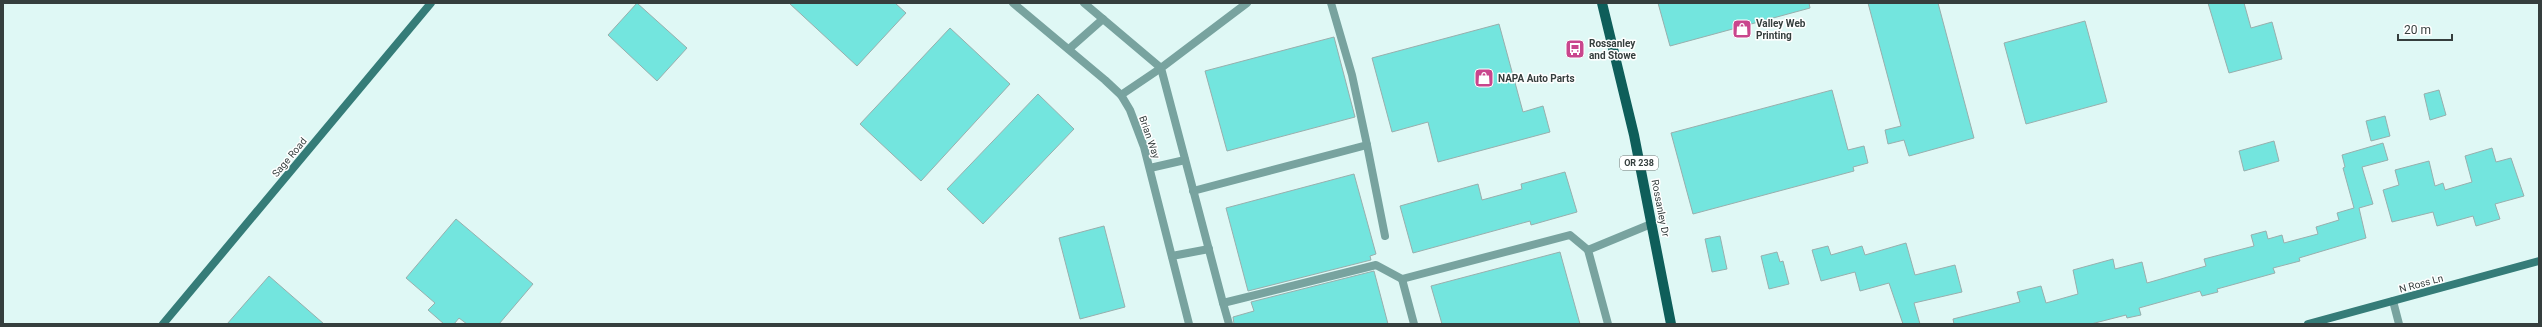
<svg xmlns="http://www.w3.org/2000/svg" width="2542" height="327" font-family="Roboto,sans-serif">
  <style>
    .building { fill: #73e5de; stroke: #98afad }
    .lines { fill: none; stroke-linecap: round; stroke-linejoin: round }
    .service { stroke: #78a39f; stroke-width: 8 }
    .minor { stroke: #78a39f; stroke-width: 8 }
    .secondary { stroke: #357c78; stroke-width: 8 }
    .primary { stroke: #0e5e5a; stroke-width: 10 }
    .labels { text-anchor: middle; stroke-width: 3; stroke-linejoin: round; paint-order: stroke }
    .shield { fill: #fff; stroke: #727877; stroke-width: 1 }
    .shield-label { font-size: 9px; font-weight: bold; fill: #353e3d }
    .poi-label { font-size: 10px; font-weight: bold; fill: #353e3d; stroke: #fff; text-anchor: start }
    .street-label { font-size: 10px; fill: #353e3d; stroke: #fff }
  </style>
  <rect width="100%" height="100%" fill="#dff8f5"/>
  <g class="building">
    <path d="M637 3 687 48 657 81 608 35Z"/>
    <path d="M789 3H895L906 13 857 66Z"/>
    <path d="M1658 3H1809L1810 8 1670 46Z"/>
    <path d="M1868 3H1938L1974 138 1909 156 1904 140 1888 144 1885 130 1901 126Z"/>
    <path d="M2208 3H2244L2251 28 2272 22 2282 59 2229 73Z"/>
    <path d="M2085 21 2107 102 2026 124 2004 43Z"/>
    <path d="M1499 24 1523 112 1543 106 1550 132 1438 162 1428 122 1392 132 1372 58Z"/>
    <path d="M950 28 1010 84 921 181 860 124Z"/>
    <path d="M1334 37 1355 117 1227 151 1205 71Z"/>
    <path d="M1832 90 1848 150 1864 146 1868 163 1853 167 1854 171 1693 214 1671 133Z"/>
    <path d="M2439 90 2446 115 2430 120 2424 94Z"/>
    <path d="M1038 94 1074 129 983 224 947 189Z"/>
    <path d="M2385 116 2390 136 2371 141 2366 121Z"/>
    <path d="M2274 141 2279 161 2244 171 2239 151Z"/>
    <path d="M2383 143 2388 160 2362 167 2373 204 2359 208 2366 238 2299 258 2300 261 2273 268 2275 273 2217 289 2218 292 2202 296 2200 291 2139 308 2141 315 2127 318 2126 315 2091 324H1954L1953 319 2020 302 2017 292 2041 286 2046 303 2078 294 2073 270 2113 259 2115 269 2142 262 2147 283 2206 266 2204 259 2254 246 2251 235 2266 231 2268 239 2282 235 2284 243 2318 234 2316 227 2339 220 2337 213 2354 208 2343 168 2345 167 2342 155Z"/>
    <path d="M2492 148 2496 162 2511 158 2524 196 2495 204 2500 219 2476 226 2473 216 2437 226 2433 212 2392 222 2383 190 2399 185 2395 170 2429 161 2435 186 2443 183 2445 190 2472 182 2465 156Z"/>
    <path d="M1565 172 1577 212 1531 225 1530 221 1413 253 1400 206 1478 184 1482 200 1522 189 1521 184Z"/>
    <path d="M1354 174 1376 254 1370 256 1371 260 1248 291 1226 208Z"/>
    <path d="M456 219 533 284 499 324H467L459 318 454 324H444L428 310 435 303 406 278Z"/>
    <path d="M1104 226 1125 307 1080 319 1059 238Z"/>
    <path d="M1720 236 1727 269 1712 272 1705 239Z"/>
    <path d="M1906 243 1915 275 1955 265 1962 292 1914 303 1920 324H1903L1889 283 1860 291 1855 272 1821 281 1812 250 1828 246 1831 255 1862 246 1865 255Z"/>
    <path d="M1560 252 1580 324H1442L1431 286Z"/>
    <path d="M1777 252 1780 262 1783 261 1789 284 1769 289 1761 256Z"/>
    <path d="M1374 271 1388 324H1234L1233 317 1254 311 1251 302Z"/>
    <path d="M269 276 324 324H227Z"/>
  </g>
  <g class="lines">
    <g class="service">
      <path d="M1084 3 1161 68 1121 95"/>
      <path d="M1069 49 1103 19"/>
      <path d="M1367 145 1385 236"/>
      <path d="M1150 168 1185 160"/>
      <path d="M1193 191 1367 145 1352 75 1331 3"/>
      <path d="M1172 256 1209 249"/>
      <path d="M2393 301 2399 324"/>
      <path d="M1223 303 1161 68 1247 3"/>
      <path d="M1229 324 1223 303 1376 265 1402 279"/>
      <path d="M1414 324 1402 279 1570 235 1588 250"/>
      <path d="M1608 324 1588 250 1651 224"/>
    </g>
    <path class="minor" d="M1013 3 1105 80 1121 95 1130 110 1144 147 1189 324"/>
    <g class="secondary">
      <path d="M163 324 431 3"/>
      <path d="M2308 324 2539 261"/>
    </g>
    <path class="primary" d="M1602 3 1634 135 1671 324"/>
  </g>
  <defs>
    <symbol id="shop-square" viewBox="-11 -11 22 22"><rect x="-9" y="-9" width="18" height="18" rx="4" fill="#c9468d" stroke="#fff"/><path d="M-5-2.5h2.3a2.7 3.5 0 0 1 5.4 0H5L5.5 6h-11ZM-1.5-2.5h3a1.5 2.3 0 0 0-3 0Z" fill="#fff"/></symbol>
    <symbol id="bus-square" viewBox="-11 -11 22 22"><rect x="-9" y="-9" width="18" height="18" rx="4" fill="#c9468d" stroke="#fff"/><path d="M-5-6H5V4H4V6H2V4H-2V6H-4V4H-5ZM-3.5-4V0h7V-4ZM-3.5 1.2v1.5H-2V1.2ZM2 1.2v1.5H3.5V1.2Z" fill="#fff"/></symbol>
  </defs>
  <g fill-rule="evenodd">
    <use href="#shop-square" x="1731" y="18" width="22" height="22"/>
    <use href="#bus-square" x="1564" y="38" width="22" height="22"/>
    <use href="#shop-square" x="1473" y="67" width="22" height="22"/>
  </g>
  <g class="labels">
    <rect class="shield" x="1620" y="156" width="38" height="14" rx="3"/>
    <g class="shield-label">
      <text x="1639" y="166">OR 238</text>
    </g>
    <g class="poi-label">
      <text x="1756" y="27">Valley Web<tspan x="1756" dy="12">Printing</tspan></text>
      <text x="1589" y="47">Rossanley<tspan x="1589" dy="12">and Stowe</tspan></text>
      <text x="1498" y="82">NAPA Auto Parts</text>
    </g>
    <g class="street-label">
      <text transform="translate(1150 137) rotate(71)" y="4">Brian Way</text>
      <text transform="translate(289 157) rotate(-50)" y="4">Sage Road</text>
      <text transform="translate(1661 208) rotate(79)" y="4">Rossanley Dr</text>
      <text transform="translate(2421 283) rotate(-15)" y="4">N Ross Ln</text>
    </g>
  </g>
  <rect width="2542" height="327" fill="none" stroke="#353e3d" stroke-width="8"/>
  <path d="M2398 34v6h54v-6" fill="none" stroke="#353e3d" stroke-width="2"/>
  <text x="2404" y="34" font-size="12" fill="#353e3d" stroke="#ffffff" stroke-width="3" paint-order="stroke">20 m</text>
</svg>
